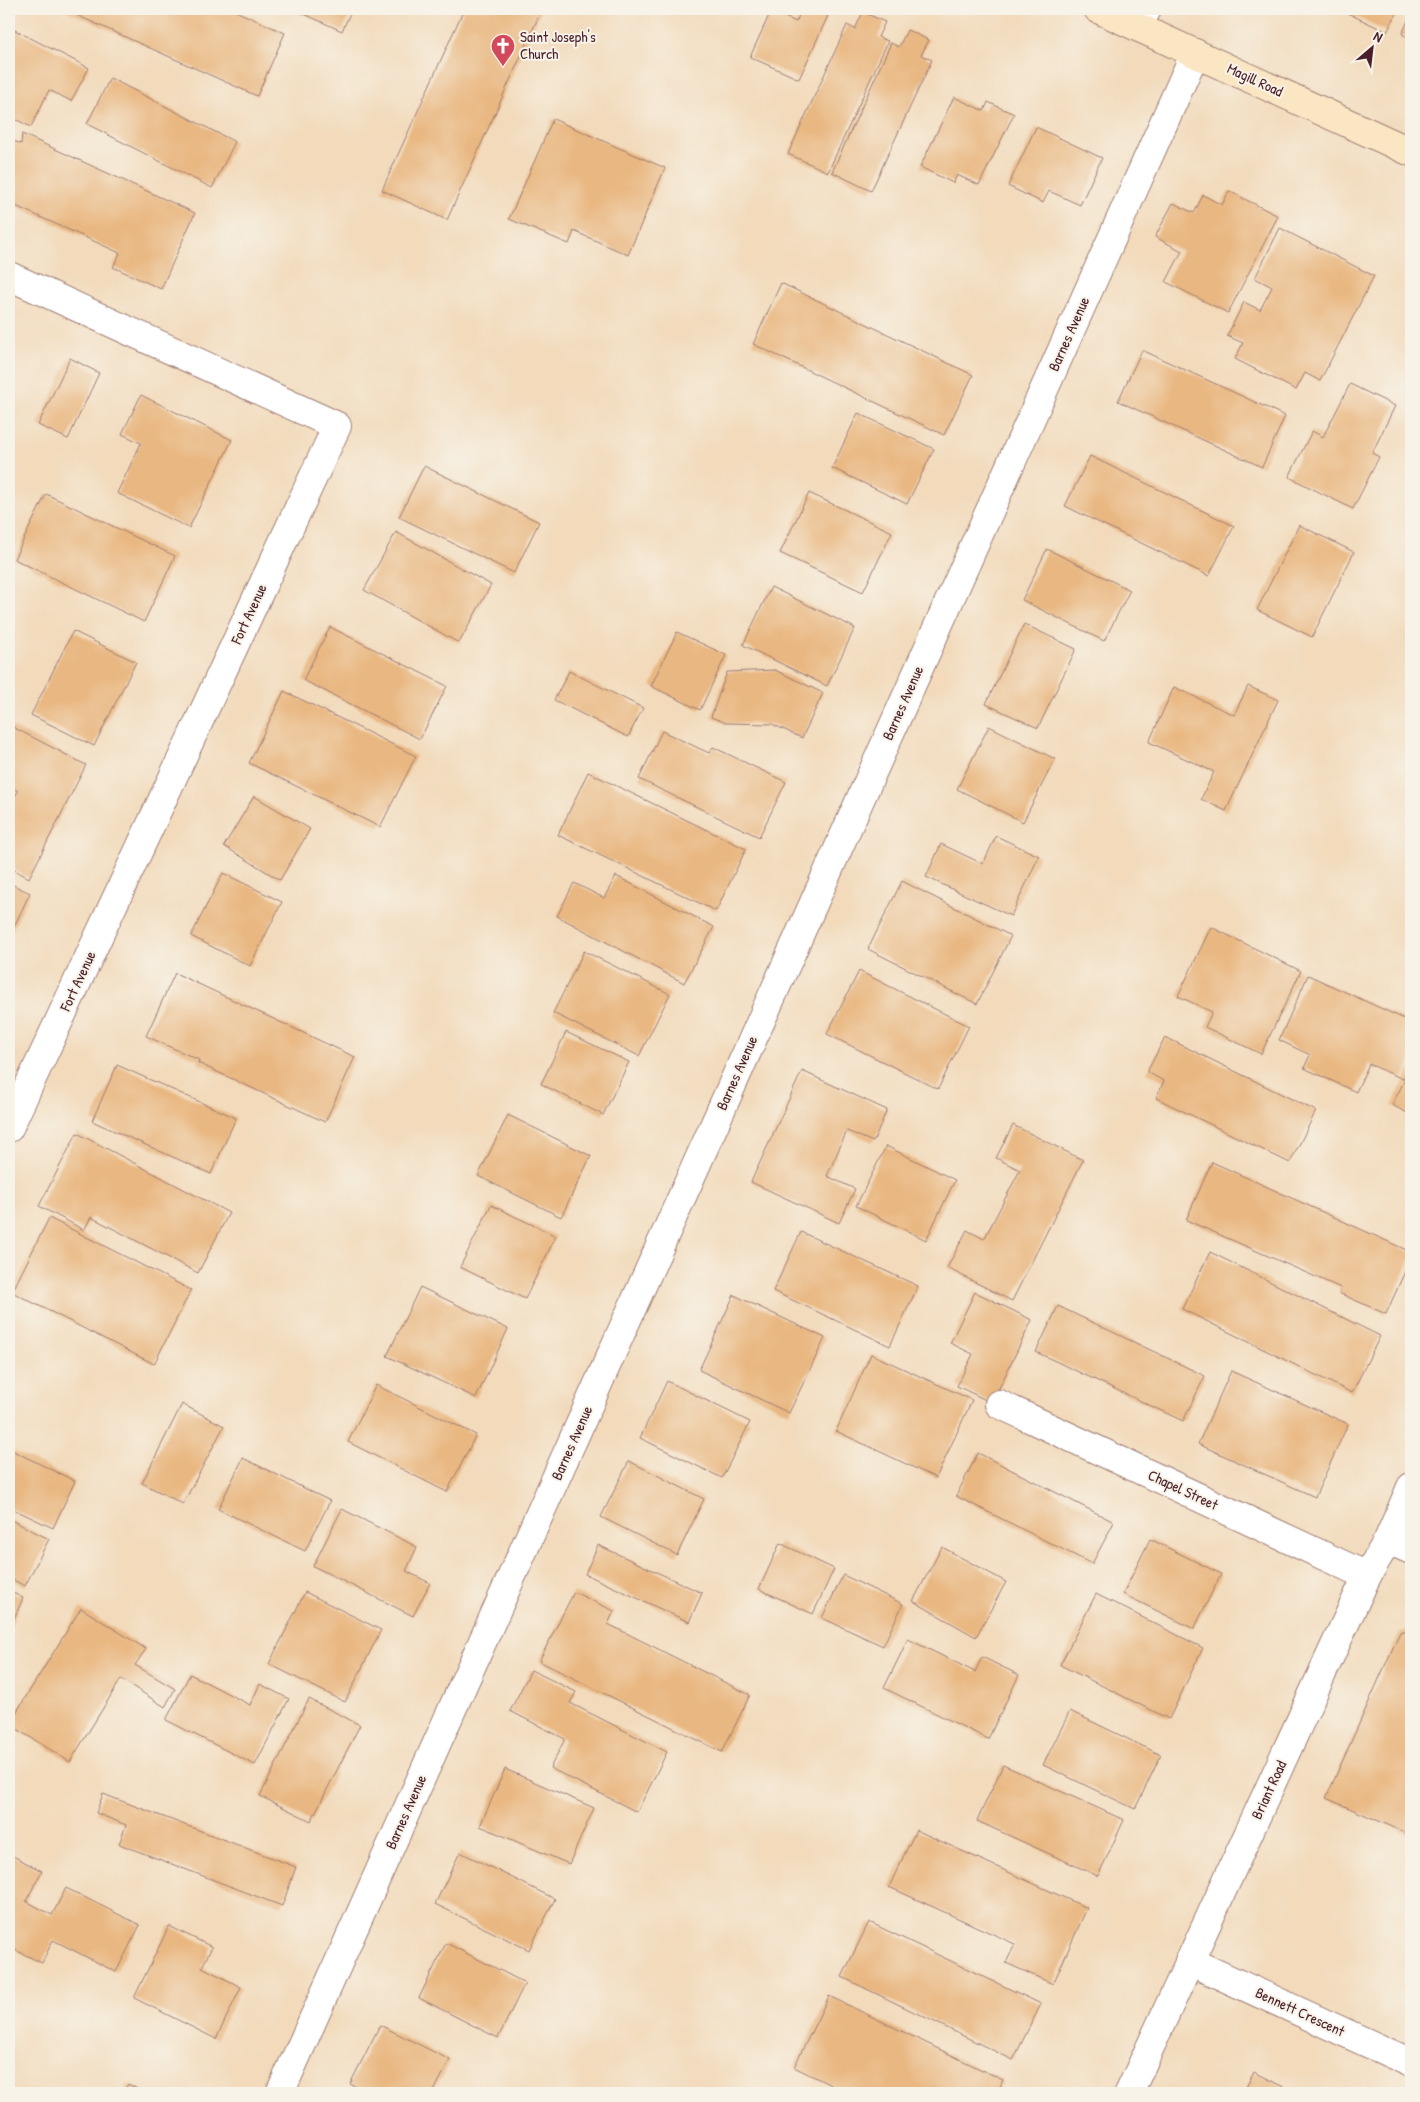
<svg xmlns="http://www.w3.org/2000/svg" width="1420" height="2102" font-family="'Patrick Hand',sans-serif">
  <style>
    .building { fill: #e9b781 }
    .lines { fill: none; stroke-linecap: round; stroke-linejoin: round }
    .street-casing { stroke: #9e7c73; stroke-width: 30 }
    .secondary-casing { stroke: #9e7c73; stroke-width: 30 }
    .street { stroke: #fff; stroke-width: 28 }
    .secondary { stroke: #fbe6c4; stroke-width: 28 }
    .labels { text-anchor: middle; stroke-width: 4; stroke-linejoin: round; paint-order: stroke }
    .poi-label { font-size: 15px; fill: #4a1f2b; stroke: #f7f3e8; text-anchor: start }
    .street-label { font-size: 15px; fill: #4a1f2b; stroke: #f7f3e8 }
  </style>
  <rect width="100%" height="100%" fill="#f7f3e8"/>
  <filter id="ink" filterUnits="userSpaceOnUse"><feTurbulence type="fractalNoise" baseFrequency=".02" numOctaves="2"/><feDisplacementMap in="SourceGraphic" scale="10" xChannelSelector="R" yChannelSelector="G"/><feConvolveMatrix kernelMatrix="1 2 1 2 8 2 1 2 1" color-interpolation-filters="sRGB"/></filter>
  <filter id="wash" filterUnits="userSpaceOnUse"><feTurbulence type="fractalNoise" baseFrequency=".0096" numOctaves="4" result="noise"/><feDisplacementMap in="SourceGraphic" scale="20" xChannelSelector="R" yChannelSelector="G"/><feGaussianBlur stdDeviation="1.12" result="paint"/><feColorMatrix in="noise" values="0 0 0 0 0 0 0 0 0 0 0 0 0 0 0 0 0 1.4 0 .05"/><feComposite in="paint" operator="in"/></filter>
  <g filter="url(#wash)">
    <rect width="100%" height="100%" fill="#f2dabb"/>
    <g id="blocks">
      <g class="building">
        <path d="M63 9H231L285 33 257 96Z"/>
        <path d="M293 9H352L342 31Z"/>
        <path d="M464 9H542L447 220 382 190Z"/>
        <path d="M802 9H831L799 79 750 57 771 11 796 22Z"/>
        <path d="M1339 9H1399L1387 32Z"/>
        <path d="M863 12 885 22 878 37 888 41 828 172 788 154 847 25 855 29Z"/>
        <path d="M1411 14V39L1402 34Z"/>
        <path d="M9 27 89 68 71 101 49 90 31 127 9 116Z"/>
        <path d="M907 30 929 40 921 55 932 60 871 191 832 172 891 43 899 47Z"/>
        <path d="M110 78 235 142 212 188 87 124Z"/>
        <path d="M954 97 984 111 988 102 1014 114 979 185 957 175 953 183 920 167Z"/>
        <path d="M553 119 665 168 628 255 574 231 569 244 509 219Z"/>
        <path d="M1036 127 1102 158 1080 205 1049 191 1043 203 1008 186Z"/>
        <path d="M22 134 195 213 161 289 113 267 120 253 9 203V139L21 144Z"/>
        <path d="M1229 191 1278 216 1228 313 1166 282 1182 251 1155 237 1173 203 1194 213 1203 195 1222 205Z"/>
        <path d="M1280 228 1374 276 1320 381 1305 373 1296 390 1235 359 1243 343 1227 336 1244 302 1260 310 1272 287 1255 278Z"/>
        <path d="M781 283 973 375 944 435 753 344Z"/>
        <path d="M1142 350 1285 416 1262 467 1118 401Z"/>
        <path d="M70 358 99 373 68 439 38 425Z"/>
        <path d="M1350 384 1395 406 1372 453 1379 457 1353 509 1289 477 1312 431 1323 437Z"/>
        <path d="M141 395 232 440 189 528 117 493 141 443 122 434Z"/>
        <path d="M858 413 934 449 907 504 832 468Z"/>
        <path d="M1090 456 1234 526 1209 576 1065 506Z"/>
        <path d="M424 466 539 522 514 573 399 517Z"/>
        <path d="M809 493 892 532 863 592 780 553Z"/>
        <path d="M46 494 175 556 144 622 14 559Z"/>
        <path d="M1299 525 1354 552 1312 637 1257 610Z"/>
        <path d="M396 532 491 585 459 643 364 590Z"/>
        <path d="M1047 549 1130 590 1104 641 1022 600Z"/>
        <path d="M771 587 855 628 827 686 743 645Z"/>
        <path d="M1024 624 1076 649 1038 728 986 704Z"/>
        <path d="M330 627 447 686 420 739 303 680Z"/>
        <path d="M73 631 136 662 94 746 31 715Z"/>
        <path d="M677 632 726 655 700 710 651 686Z"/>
        <path d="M775 670 823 693 802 738 772 724 726 723 711 717 727 672Z"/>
        <path d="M569 671 643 708 628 737 554 700Z"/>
        <path d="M1248 686 1278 700 1226 811 1201 799 1214 772 1149 742 1174 687 1234 715Z"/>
        <path d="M284 691 416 756 380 827 249 763Z"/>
        <path d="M9 725 86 765 29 878 9 867V808L18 791 9 786Z"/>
        <path d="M989 726 1055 759 1023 822 957 789Z"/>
        <path d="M662 731 709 753 713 747 786 782 759 837 639 779Z"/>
        <path d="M588 772 746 849 716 911 558 835Z"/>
        <path d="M254 796 310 829 280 880 224 846Z"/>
        <path d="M996 836 1039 856 1011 916 926 877 941 844 983 864Z"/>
        <path d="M223 873 282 902 250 966 191 936Z"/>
        <path d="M616 876 714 927 684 983 557 916 574 883 604 898Z"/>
        <path d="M902 881 1011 936 977 1004 868 949Z"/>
        <path d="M9 883 30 893 9 937Z"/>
        <path d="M1211 927 1301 971 1261 1054 1205 1027 1212 1012 1178 996Z"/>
        <path d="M584 951 670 994 639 1056 553 1013Z"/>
        <path d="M859 971 969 1026 938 1089 827 1034Z"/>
        <path d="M175 973 355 1057 325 1122 198 1063 199 1060 146 1036Z"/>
        <path d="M1308 975 1411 1022V1061L1403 1079 1369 1064 1356 1092 1304 1068 1310 1055 1279 1040Z"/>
        <path d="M566 1032 629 1062 603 1115 541 1084Z"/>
        <path d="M1165 1037 1316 1111 1290 1163 1156 1098 1164 1081 1147 1072Z"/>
        <path d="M117 1065 236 1118 211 1174 92 1121Z"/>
        <path d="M1411 1068V1115L1392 1105Z"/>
        <path d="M802 1071 887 1110 873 1142 847 1131 827 1176 855 1189 839 1223 751 1182Z"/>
        <path d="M508 1115 591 1156 561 1217 478 1176Z"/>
        <path d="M1013 1125 1083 1160 1012 1301 947 1268 967 1230 984 1239 1020 1170 996 1158Z"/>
        <path d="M77 1133 229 1213 198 1273 91 1217 84 1230 39 1206Z"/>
        <path d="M886 1146 955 1180 926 1240 856 1206Z"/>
        <path d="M1212 1162 1411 1252V1258L1386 1314 1339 1293 1341 1288 1186 1220Z"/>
        <path d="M491 1205 556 1236 525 1299 460 1267Z"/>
        <path d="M49 1218 191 1290 154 1364 12 1292Z"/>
        <path d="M801 1232 918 1286 890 1346 773 1291Z"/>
        <path d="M1210 1252 1380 1336 1352 1393 1182 1309Z"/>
        <path d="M420 1287 508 1329 476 1398 387 1356Z"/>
        <path d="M975 1292 1032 1320 992 1403 957 1386 973 1354 950 1343Z"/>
        <path d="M734 1295 825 1338 789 1413 699 1370Z"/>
        <path d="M1058 1306 1205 1376 1183 1421 1036 1352Z"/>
        <path d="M871 1354 972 1400 936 1478 836 1431Z"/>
        <path d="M1231 1371 1348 1424 1315 1497 1198 1444Z"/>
        <path d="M667 1381 750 1422 722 1478 640 1438Z"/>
        <path d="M376 1385 476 1435 447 1492 348 1442Z"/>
        <path d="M182 1404 224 1426 183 1504 142 1483Z"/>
        <path d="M9 1449 75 1481 53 1528 9 1507Z"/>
        <path d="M978 1453 1114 1522 1092 1564 956 1496Z"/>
        <path d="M243 1458 330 1501 305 1551 218 1509Z"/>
        <path d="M629 1461 704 1499 677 1555 601 1517Z"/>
        <path d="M342 1509 417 1547 406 1571 430 1583 413 1616 313 1566Z"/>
        <path d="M9 1519 49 1539 25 1586 9 1578Z"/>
        <path d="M1150 1539 1221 1574 1194 1629 1123 1594Z"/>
        <path d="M780 1543 834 1569 813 1614 759 1589Z"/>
        <path d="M598 1545 702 1593 689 1622 585 1574Z"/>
        <path d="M942 1547 1006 1582 976 1637 913 1601Z"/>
        <path d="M843 1575 903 1604 883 1646 822 1618Z"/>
        <path d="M9 1591 23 1598 9 1630Z"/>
        <path d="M305 1592 381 1630 345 1702 269 1664Z"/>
        <path d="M574 1592 614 1611 608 1624 750 1695 722 1752 539 1661Z"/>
        <path d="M1096 1594 1203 1648 1169 1719 1060 1665Z"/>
        <path d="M81 1608 146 1649 135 1665 175 1689 165 1707 121 1679 70 1762 9 1724Z"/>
        <path d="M1411 1629V1835L1326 1798 1400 1632Z"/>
        <path d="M908 1639 975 1672 982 1657 1019 1675 988 1739 884 1688Z"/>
        <path d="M531 1670 576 1692 570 1703 667 1752 637 1812 550 1768 565 1739 510 1711Z"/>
        <path d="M190 1674 250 1705 260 1684 289 1699 255 1765 166 1720Z"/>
        <path d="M309 1699 360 1725 311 1821 260 1796Z"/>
        <path d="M1070 1711 1161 1755 1135 1809 1043 1765Z"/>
        <path d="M1003 1765 1124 1820 1098 1876 977 1821Z"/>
        <path d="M505 1769 594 1808 569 1864 480 1826Z"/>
        <path d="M103 1794 296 1867 282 1906 119 1844 126 1825 96 1813Z"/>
        <path d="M916 1830 1087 1908 1053 1984 1006 1963 1015 1944 889 1887Z"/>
        <path d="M460 1852 555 1899 529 1950 435 1904Z"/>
        <path d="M9 1854 42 1871 26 1901 52 1915 66 1888 140 1925 116 1972 53 1940 42 1963 9 1947Z"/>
        <path d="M869 1922 1041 2004 1013 2060 842 1977Z"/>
        <path d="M169 1926 212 1947 202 1967 241 1987 216 2039 134 1998Z"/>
        <path d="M446 1943 525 1983 498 2038 419 1998Z"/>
        <path d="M829 1996 1003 2080 997 2093H847L794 2067Z"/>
        <path d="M380 2025 450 2060 433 2093H369L350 2084Z"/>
        <path d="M1254 2072 1297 2093H1243Z"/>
        <path d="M128 2084 145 2093H123Z"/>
      </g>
    </g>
  </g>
  <g filter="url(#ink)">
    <use href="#blocks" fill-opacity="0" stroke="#9e7c73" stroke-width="1"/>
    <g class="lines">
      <defs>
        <g id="street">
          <path d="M1138 27 1147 9"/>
          <path d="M9 276 337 426 9 1128"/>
          <path d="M999 1404 1367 1576"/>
          <path d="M1388 1540 1411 1550"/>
          <path d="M1189 1961 1411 2063"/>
          <path d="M280 2093 1195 53"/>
          <path d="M1129 2093 1367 1576 1388 1540 1411 1487"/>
        </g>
        <path id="secondary" d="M1098 9 1411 152"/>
      </defs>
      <use href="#street" class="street-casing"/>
      <use href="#secondary" class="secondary-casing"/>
      <use href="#street" class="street"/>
      <use href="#secondary" class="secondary"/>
    </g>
  </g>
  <defs>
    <symbol id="church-pin" viewBox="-11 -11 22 30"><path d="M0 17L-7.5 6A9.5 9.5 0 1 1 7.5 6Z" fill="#d1495b" stroke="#f7f3e8"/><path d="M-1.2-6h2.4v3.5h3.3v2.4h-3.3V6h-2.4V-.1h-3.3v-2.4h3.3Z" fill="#fff"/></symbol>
  </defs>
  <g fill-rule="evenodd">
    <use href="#church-pin" x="489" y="32" width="28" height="38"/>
  </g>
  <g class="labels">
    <g class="poi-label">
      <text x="520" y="42">Saint Joseph's<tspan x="520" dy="17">Church</tspan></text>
    </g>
    <g class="street-label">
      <text transform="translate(1255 80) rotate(25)" y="5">Magill Road</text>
      <text transform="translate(1069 334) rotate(-66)" y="5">Barnes Avenue</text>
      <text transform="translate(249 614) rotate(-65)" y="5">Fort Avenue</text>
      <text transform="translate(903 703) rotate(-66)" y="5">Barnes Avenue</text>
      <text transform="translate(78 981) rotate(-65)" y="5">Fort Avenue</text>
      <text transform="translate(737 1073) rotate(-66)" y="5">Barnes Avenue</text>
      <text transform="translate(572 1443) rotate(-66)" y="5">Barnes Avenue</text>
      <text transform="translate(1183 1490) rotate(25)" y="5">Chapel Street</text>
      <text transform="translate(1269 1790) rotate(-65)" y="5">Briant Road</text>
      <text transform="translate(406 1812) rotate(-66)" y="5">Barnes Avenue</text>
      <text transform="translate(1300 2012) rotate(25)" y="5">Bennett Crescent</text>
    </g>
  </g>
  <rect width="1420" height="2102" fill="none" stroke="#f7f3e8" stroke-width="30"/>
  <g transform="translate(1372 48) rotate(28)" stroke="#f7f3e8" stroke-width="4" paint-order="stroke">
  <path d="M0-4L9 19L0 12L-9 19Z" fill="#4a1f2b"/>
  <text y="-8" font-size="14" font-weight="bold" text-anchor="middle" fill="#4a1f2b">N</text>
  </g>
</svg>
